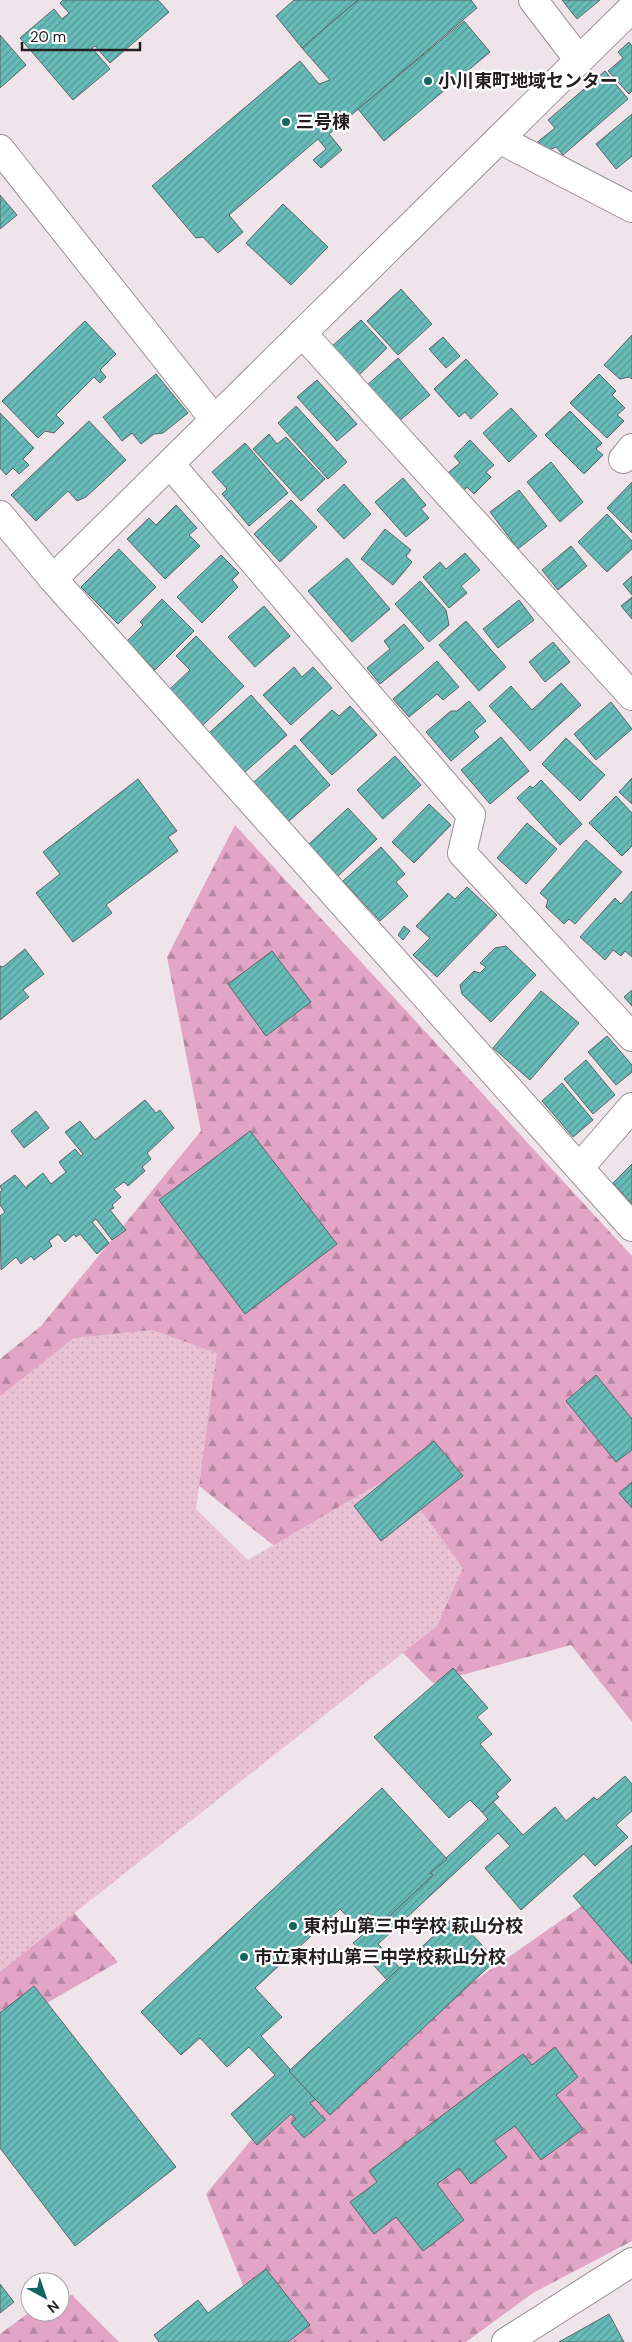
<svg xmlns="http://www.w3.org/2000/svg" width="632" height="2342" font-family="'DM Sans','Noto Sans JP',sans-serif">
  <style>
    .forest { fill: url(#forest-firs) }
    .park { fill: url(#park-dots) }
    .building { fill: url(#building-hatch); stroke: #5b6665 }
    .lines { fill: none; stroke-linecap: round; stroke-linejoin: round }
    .minor-casing { stroke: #9b9196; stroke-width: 30 }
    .minor { stroke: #fff; stroke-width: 28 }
    .poi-dot { fill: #146462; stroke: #fff; stroke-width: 2 }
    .labels { text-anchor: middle; stroke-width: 4.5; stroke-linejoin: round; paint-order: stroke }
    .poi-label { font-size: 18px; font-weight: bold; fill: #242022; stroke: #fff; text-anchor: start }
  </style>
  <defs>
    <pattern id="forest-firs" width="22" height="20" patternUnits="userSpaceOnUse" patternTransform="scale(1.25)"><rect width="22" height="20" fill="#e2a5c5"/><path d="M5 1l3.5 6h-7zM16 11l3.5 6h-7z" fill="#b786a0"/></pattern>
    <pattern id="park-dots" width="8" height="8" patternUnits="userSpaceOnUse" patternTransform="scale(1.25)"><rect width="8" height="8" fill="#e9c2d6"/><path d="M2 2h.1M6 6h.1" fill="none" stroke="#c8a6b7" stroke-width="1.8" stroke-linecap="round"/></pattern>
    <pattern id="building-hatch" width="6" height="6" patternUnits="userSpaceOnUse" patternTransform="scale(1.25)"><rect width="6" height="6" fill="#67bcb9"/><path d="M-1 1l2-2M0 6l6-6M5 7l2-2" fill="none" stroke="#559896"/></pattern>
  </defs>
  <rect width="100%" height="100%" fill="#efe4ea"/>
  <g class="forest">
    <path d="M235 825 632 1256V1722L571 1645 433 1683 383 1633 113 1417 0 1520V1359L41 1326 201 1131 167 957Z"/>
    <path d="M632 1861V2241L533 2293 466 2342H218L255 2315 206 2194 257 2133 596 1896Z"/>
    <path d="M45 1880 118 1962 0 2030V1901Z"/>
    <path d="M72 2295 119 2342H0V2334L30 2312H60V2299Z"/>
  </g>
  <path class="park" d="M152 1330 217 1353 196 1509 248 1560 395 1474 463 1568 437 1626 0 1972V1396L74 1338Z"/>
  <g class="building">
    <path d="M63 0H158L169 12 110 63 95 46 92 48 110 69 73 100 20 38 54 9 62 19 69 13 60 3Z"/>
    <path d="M294 0H358L302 48 276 16Z"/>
    <path d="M358 0H471L477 8 329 134 342 150 321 168 313 160 326 149 318 139 229 215 243 232 218 253 203 237 196 238 152 186 300 61 319 84 330 80 302 48Z"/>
    <path d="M562 0H600L577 19Z"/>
    <path d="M464 21 490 52 384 141 358 109Z"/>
    <path d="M0 35 26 65 0 88Z"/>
    <path d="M629 42 632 46V91L629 94 608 71 623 58 618 52Z"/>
    <path d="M605 71 628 99 563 155 556 147 549 150 535 144 555 128 548 120Z"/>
    <path d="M632 114V156L616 169 596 144Z"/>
    <path d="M0 195 17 215 0 229Z"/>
    <path d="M283 204 328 247 291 285 246 243Z"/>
    <path d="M401 289 432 324 398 355 367 321Z"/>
    <path d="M361 320 387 348 357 377 330 348Z"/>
    <path d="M85 321 116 354 100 370 106 377 100 383 94 377 56 415 64 423 54 433 45 431 38 438 2 401Z"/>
    <path d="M632 335V379L629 377 620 379 604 365Z"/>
    <path d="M443 337 460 356 446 368 429 349Z"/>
    <path d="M398 358 430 395 398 422 366 386Z"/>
    <path d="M466 359 498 394 471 419 465 412 459 417 434 389Z"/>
    <path d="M156 374 188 413 163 433 154 434 141 444 132 433 122 441 103 417Z"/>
    <path d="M599 374 616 391 612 395 625 408 617 415 624 421 607 438 570 403Z"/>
    <path d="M317 380 357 424 337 441 297 397Z"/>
    <path d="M296 406 347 462 328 479 278 423Z"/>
    <path d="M511 408 537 436 509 462 483 433Z"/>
    <path d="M570 411 602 443 596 449 603 455 584 474 545 435Z"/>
    <path d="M0 413 34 448 23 459 29 465 19 474 13 468 6 475 0 468Z"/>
    <path d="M89 421 126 460 86 497 77 501 68 491 36 521 11 495Z"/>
    <path d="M269 434 277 444 286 437 325 479 301 501 253 449Z"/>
    <path d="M470 440 494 465 486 472 491 477 474 494 467 487 463 492 450 477 449 472 460 463 454 456Z"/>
    <path d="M245 443 288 493 249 526 222 494 227 489 212 472Z"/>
    <path d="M551 462 583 502 560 522 527 482Z"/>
    <path d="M403 478 426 505 421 509 429 518 406 537 375 502Z"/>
    <path d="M632 482V533L607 508Z"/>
    <path d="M344 484 371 514 344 539 317 510Z"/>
    <path d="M519 490 547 526 518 549 490 512Z"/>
    <path d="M291 500 317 527 280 562 254 534Z"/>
    <path d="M176 505 197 528 189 535 200 546 165 579 127 539 149 518 156 525Z"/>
    <path d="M607 514 632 541V549L607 572 578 542Z"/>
    <path d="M385 529 411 550 406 556 412 562 393 585 361 559Z"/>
    <path d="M571 546 587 566 558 590 542 570Z"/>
    <path d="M119 549 156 587 118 624 81 587Z"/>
    <path d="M465 553 480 570 461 586 467 593 449 608 423 577 440 562 446 569Z"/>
    <path d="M221 555 239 573 232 580 238 587 202 623 177 597Z"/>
    <path d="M347 558 390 609 352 642 308 591Z"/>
    <path d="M632 576V595L623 584Z"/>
    <path d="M420 581 446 610 449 625 429 642 395 604Z"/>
    <path d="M632 597V619L621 606Z"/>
    <path d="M162 599 194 631 155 670 127 641 143 625 140 622Z"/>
    <path d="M519 600 534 620 498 648 483 629Z"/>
    <path d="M264 606 290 636 255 667 228 637Z"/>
    <path d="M466 621 506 667 479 691 439 645Z"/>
    <path d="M404 624 424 648 380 684 367 668 390 649 384 641Z"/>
    <path d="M196 636 244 686 203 725 169 690 190 670 176 656Z"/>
    <path d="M553 642 570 662 545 682 529 662Z"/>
    <path d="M437 661 459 687 443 700 437 694 409 717 393 699Z"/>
    <path d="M294 667 302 677 313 667 332 688 291 725 263 695Z"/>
    <path d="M561 683 581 705 530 751 489 706 511 686 532 710Z"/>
    <path d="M251 695 287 735 245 772 209 733Z"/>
    <path d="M469 701 486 721 474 731 479 737 451 761 426 732 451 711H457Z"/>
    <path d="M611 702 632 729 596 760 574 734Z"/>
    <path d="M350 706 377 735 332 775 300 740 332 710 339 716Z"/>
    <path d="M501 737 529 771 490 804 461 770Z"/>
    <path d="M566 738 605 775 580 801 542 764Z"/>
    <path d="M295 745 330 785 289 821 254 782Z"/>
    <path d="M395 756 421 785 383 819 357 790Z"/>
    <path d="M632 778V804L619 792Z"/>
    <path d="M138 779 177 831 168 837 178 851 106 905 112 913 73 942 36 893 60 874 43 852Z"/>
    <path d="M541 780 582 824 560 845 517 798 530 786 533 788Z"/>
    <path d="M616 796 632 813V846L622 856 589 823Z"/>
    <path d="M429 804 451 825 414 863 392 842Z"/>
    <path d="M348 808 377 839 338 876 309 844Z"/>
    <path d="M527 823 557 849 526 884 497 858Z"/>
    <path d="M586 840 622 872 575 924 569 919 564 924 546 907 548 900 540 893Z"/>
    <path d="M381 847 405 874 396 882 408 896 380 921 343 881Z"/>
    <path d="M467 887 497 915 437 977 413 955 430 938 416 926 448 893 455 899Z"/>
    <path d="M632 891V957L625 951 621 956 613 950 605 960 580 937 615 898 621 904Z"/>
    <path d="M404 926 410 931 403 940 398 935Z"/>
    <path d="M506 946 536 975 491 1022 462 994 460 985 474 971 480 973 486 967 480 963 495 948Z"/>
    <path d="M25 949 44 974 23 990 29 997 0 1020V966L3 967Z"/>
    <path d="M272 951 311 1002 266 1036 228 984Z"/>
    <path d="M632 990V1006L624 997Z"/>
    <path d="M541 991 579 1023 530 1080 493 1048Z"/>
    <path d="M607 1036 632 1065V1072L616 1085 588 1052Z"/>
    <path d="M586 1060 615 1095 593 1114 564 1079Z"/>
    <path d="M562 1083 593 1120 573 1137 542 1101Z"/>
    <path d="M145 1100 156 1113 160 1110 174 1128 147 1153 151 1159 142 1167 145 1171 128 1186 124 1182 114 1189 121 1197 112 1205 114 1208 110 1210 126 1230 112 1240 96 1219 92 1222 109 1243 97 1254 80 1234 76 1237 74 1234 65 1242 58 1234 49 1241 52 1246 34 1260 31 1256 21 1264 16 1257 1 1270 0 1216 5 1212 0 1205V1192L2 1190 0 1186 15 1175 27 1189V1186L43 1173 51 1184 66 1172 59 1162 75 1149 81 1156 83 1154 65 1132 80 1121 95 1140Z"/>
    <path d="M36 1111 49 1128 24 1148 11 1131Z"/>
    <path d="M250 1131 337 1244 245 1314 159 1200Z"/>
    <path d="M632 1164V1204L613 1183Z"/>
    <path d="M596 1375 632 1419V1450L616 1462 566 1401Z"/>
    <path d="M434 1441 463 1476 381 1541 354 1506Z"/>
    <path d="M632 1482V1508L619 1493Z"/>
    <path d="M453 1668 488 1708 477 1717 492 1734 480 1744 511 1780 496 1794 499 1797 482 1812 470 1800 449 1818 374 1737Z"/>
    <path d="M625 1776 632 1784V1811L616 1825 628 1837 595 1866 584 1854 521 1910 485 1868 510 1846 498 1833 378 1944 400 1968 387 1980 353 1943 377 1922 380 1925 433 1875 430 1873 488 1819 482 1812 493 1802 523 1835 555 1807 566 1821 594 1797 597 1800Z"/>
    <path d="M382 1788 447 1859 430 1873 433 1875 380 1925 368 1913 355 1925 340 1909 255 1988 282 2017 261 2036 316 2099 310 2103 325 2120 304 2138 291 2123 296 2119 291 2114 257 2145 231 2114 275 2075 249 2047 227 2067 200 2038 181 2055 141 2012Z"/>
    <path d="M632 1845V1964L573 1896Z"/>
    <path d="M455 1916 496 1960 330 2115 289 2071Z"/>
    <path d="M34 1986 176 2167 75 2246 0 2148V2013Z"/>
    <path d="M555 2047 578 2077 556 2095 583 2129 541 2160 515 2126 494 2141 507 2157 471 2184 459 2168 437 2184 464 2220 423 2251 396 2217 374 2234 350 2202 377 2182 369 2171 523 2054 532 2065Z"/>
    <path d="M266 2269 310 2325 288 2342H159L154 2335 198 2300 208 2313Z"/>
    <path d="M0 2284 14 2302 0 2313Z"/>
    <path d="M609 2314 624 2342H559Z"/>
  </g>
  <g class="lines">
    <defs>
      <g id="minor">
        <path d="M533 0 579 60"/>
        <path d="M499 139 632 208"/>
        <path d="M0 149 214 419"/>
        <path d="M302 333 632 696"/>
        <path d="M623 459 632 448"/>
        <path d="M170 464 471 815 462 853 632 1037"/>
        <path d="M0 515 53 579 632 1227"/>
        <path d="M53 579 632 8"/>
        <path d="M580 1167 632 1107"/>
        <path d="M506 2342 632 2262"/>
      </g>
    </defs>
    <use href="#minor" class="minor-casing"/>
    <use href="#minor" class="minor"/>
  </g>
  <g class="poi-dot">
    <circle cx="428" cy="81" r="5"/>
    <circle cx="286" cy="122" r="5"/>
    <circle cx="293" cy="1926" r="5"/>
    <circle cx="244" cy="1957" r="5"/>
  </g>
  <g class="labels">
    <g class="poi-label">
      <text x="438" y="87">小川東町地域センター</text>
      <text x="296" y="128">三号棟</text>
      <text x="303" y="1932">東村山第三中学校 萩山分校</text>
      <text x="254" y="1963">市立東村山第三中学校萩山分校</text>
    </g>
  </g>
  <g transform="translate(45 2297) rotate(140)"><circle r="24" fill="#ffffff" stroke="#a7a6a7"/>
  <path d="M0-4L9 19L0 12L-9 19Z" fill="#146462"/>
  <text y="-8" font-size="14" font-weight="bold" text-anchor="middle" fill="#242022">N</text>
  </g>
  <path d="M22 42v8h118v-8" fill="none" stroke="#242022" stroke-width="2.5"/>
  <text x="30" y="42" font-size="15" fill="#242022" stroke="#ffffff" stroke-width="4" paint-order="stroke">20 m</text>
</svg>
